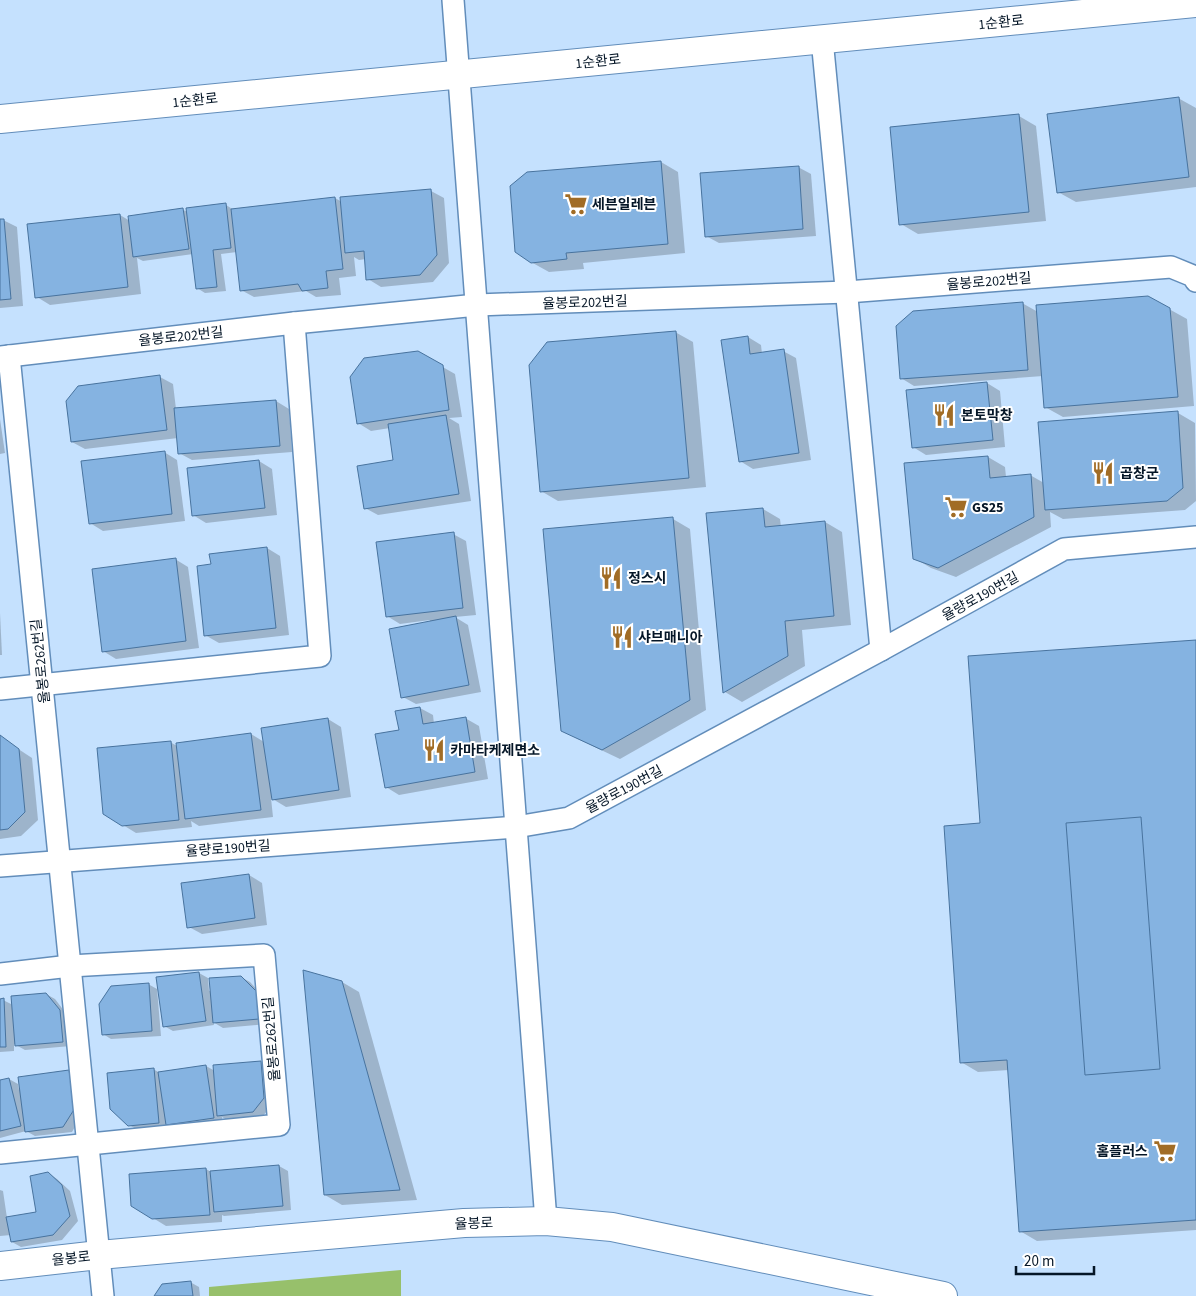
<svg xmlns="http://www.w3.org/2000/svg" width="1196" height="1296" font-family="'Source Sans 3','Noto Sans KR',sans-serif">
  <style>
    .green { fill: #97c06b }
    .shadow { fill: #0003 }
    .building { fill: #85b3e1; stroke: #48739e }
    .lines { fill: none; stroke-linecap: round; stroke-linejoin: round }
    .street-casing { stroke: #628dba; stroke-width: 24 }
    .secondary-casing { stroke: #628dba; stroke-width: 30 }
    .street { stroke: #fff; stroke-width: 21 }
    .secondary { stroke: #fff; stroke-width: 28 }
    .labels { text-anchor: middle; stroke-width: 4; stroke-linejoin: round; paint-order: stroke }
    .street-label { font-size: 14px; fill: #051627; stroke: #fff }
    .poi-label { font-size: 14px; font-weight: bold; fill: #051627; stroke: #fff; text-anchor: start }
  </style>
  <rect width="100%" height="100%" fill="#c5e1fe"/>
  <path class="green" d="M401 1270V1296H209V1287Z"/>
  <g class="shadow">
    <path d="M1178 98 1196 108V187L1076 202 1058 192Z"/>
    <path d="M1019 116 1036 126 1046 221 918 234 901 224Z"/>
    <path d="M661 162 678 172 685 253 583 263 584 269 549 272 531 262Z"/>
    <path d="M798 167 811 174 816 236 719 243 706 236Z"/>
    <path d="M431 191 444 198 449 263 433 282 381 287 368 279 366 259 359 260 354 257 356 276 339 278 341 295 316 297 306 291 254 297 241 290 237 252 221 254 226 291 205 293 197 288 193 254 143 261 137 258 141 294 50 305 37 297 120 215 130 221 183 210 188 212 226 205 234 210 335 198 342 202Z"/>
    <path d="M0 220H3L17 227 23 306 0 308Z"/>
    <path d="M1022 303 1038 312 1169 309 1187 319 1194 406 1063 417 1045 407 1043 376 914 386 901 378Z"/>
    <path d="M675 332 693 342 706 487 558 501 541 491Z"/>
    <path d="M748 337 761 345 762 354 783 351 796 358 811 460 753 469 740 461Z"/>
    <path d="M418 353 455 374 462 417 449 418 459 424 471 501 378 515 365 508 395 461 390 428 371 431 358 423Z"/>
    <path d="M160 377 173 384 176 409 276 401 289 409 292 452 192 460 179 453 178 438 85 449 72 442Z"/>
    <path d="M987 383 1000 391 1005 447 926 455 913 447Z"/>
    <path d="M1178 413 1195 423 1196 501 1185 510 1063 519 1050 512 1051 527 956 577 931 568 914 558 988 457 1005 467 1006 477 1030 475 1044 483Z"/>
    <path d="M0 419 5 453 0 454Z"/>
    <path d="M164 452 177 460 185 521 103 531 90 523Z"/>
    <path d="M259 461 272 469 277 515 206 523 193 515Z"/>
    <path d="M763 509 780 519 781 527 825 522 842 532 851 625 802 630 805 666 742 702 725 692Z"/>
    <path d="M673 519 690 529 706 710 620 759 580 740 562 730Z"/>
    <path d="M453 534 466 541 476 615 455 617 468 625 481 692 416 704 403 697 430 620 400 624 387 616Z"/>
    <path d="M267 548 280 556 289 635 219 643 205 635 212 565 211 555Z"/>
    <path d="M175 559 188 567 199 648 116 659 103 651Z"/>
    <path d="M0 613 2 655H0Z"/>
    <path d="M1196 642V1230L1037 1241 1020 1231 1009 1070 978 1072 961 1062 981 825Z"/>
    <path d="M420 708 433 715 434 724 465 718 479 726 488 779 399 795 386 787Z"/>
    <path d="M328 719 341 727 351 797 286 807 271 798 273 817 199 826 191 821 192 827 136 833 123 825 170 742 177 746 251 734 264 742Z"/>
    <path d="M0 737 32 758 38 820 21 836 0 839Z"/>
    <path d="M249 875 262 883 267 925 202 934 189 927Z"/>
    <path d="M199 973 208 978 209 991 241 977 250 982 265 998 267 1024 223 1028 213 1022 214 1025 173 1031 164 1026Z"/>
    <path d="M342 982 359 992 417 1200 342 1205 325 1195Z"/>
    <path d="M148 984 157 989 161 1036 111 1039 103 1034Z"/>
    <path d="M46 994 55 999 68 1016 71 1046 25 1050 14 1044V1051L0 1052V1000H3L13 1005Z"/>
    <path d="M261 1062 270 1067 273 1104 262 1117 227 1120 222 1117V1122L175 1129 167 1124V1127L138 1130 129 1125 153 1069 160 1073 206 1066 215 1071Z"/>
    <path d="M69 1071 78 1076 83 1113 72 1132 35 1136 26 1131 0 1138V1081L9 1079 18 1084 19 1090Z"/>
    <path d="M279 1166 288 1171 291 1210 224 1216 222 1215V1222L166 1226 153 1218 206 1169 211 1172Z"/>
    <path d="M48 1173 57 1179 70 1191 78 1221 62 1240 21 1247 12 1242 11 1235 0 1236V1190L3 1191 7 1218 37 1213Z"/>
    <path d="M190 1282 199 1287 200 1296H155Z"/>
  </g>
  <g class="building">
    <path d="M1179 97 1189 177 1057 193 1047 114Z"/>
    <path d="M1019 114 1029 212 899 225 890 127Z"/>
    <path d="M661 161 668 244 566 253 567 259 531 263 515 252 510 186 527 172Z"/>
    <path d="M799 166 803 229 705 237 700 173Z"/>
    <path d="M431 189 437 255 420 275 366 280 364 251 345 253 340 197Z"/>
    <path d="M335 197 343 269 326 271 328 288 302 291 298 284 240 291 231 209Z"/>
    <path d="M226 203 231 248 213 250 217 287 196 289 186 208Z"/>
    <path d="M183 208 189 249 133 257 128 216Z"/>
    <path d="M120 214 128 287 35 298 27 224Z"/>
    <path d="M0 219H4L11 299 0 300Z"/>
    <path d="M1148 296 1170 308 1178 397 1044 408 1036 305Z"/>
    <path d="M1023 302 1028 370 900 379 896 326 913 311Z"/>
    <path d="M676 331 689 478 540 492 529 365 547 342Z"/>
    <path d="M748 336 750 354 784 349 799 453 739 462 721 340Z"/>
    <path d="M418 351 443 365 449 410 357 424 350 377 364 358Z"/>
    <path d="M160 375 167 430 71 442 66 401 78 386Z"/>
    <path d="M987 382 993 440 912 448 906 390Z"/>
    <path d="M276 400 280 446 178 454 174 408Z"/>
    <path d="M1178 411 1183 488 1167 501 1045 510 1038 422Z"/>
    <path d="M446 415 459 494 364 509 357 466 393 460 388 424Z"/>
    <path d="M165 451 172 514 89 524 81 461Z"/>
    <path d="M988 456 990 478 1031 474 1034 517 938 568 913 559 904 463Z"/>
    <path d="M259 460 265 508 192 516 187 468Z"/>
    <path d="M763 508 765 527 825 521 834 616 785 621 788 656 723 693 706 513Z"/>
    <path d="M673 517 690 700 602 750 561 731 543 529Z"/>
    <path d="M454 532 463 608 386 617 376 542Z"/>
    <path d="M267 547 276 628 204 636 197 566 211 564 209 554Z"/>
    <path d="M176 558 186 641 102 652 92 569Z"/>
    <path d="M456 616 469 685 401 698 389 629Z"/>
    <path d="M1196 640V1220L1019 1232 1007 1060 960 1063 944 826 980 823 968 656Z"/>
    <path d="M420 707 423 724 466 717 475 772 385 788 375 734 399 730 395 711Z"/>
    <path d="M328 718 339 790 272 800 261 728Z"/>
    <path d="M251 733 261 810 185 819 176 743Z"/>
    <path d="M0 735 19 749 25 812 8 829 0 830Z"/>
    <path d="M171 741 179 820 122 826 103 814 97 748Z"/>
    <path d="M1141 817 1160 1069 1085 1075 1066 823Z"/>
    <path d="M249 874 255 918 187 928 181 883Z"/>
    <path d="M303 970 342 981 400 1190 324 1195Z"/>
    <path d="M199 972 206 1021 163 1027 156 977Z"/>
    <path d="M241 976 257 992 259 1019 213 1023 209 978Z"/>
    <path d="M149 983 152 1031 102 1035 99 1004 111 986Z"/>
    <path d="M46 993 60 1010 63 1042 15 1046 11 996Z"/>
    <path d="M4 998 6 1047H0V999Z"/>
    <path d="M261 1061 264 1098 253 1112 217 1116 213 1065Z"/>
    <path d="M206 1065 214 1118 166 1125 158 1072Z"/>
    <path d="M154 1068 159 1123 128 1126 110 1109 107 1073Z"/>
    <path d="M69 1070 75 1108 63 1127 25 1132 18 1077Z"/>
    <path d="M9 1078 21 1126 0 1131V1080Z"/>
    <path d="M279 1165 283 1206 214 1212 210 1171Z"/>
    <path d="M206 1168 210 1215 152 1219 131 1206 129 1174Z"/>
    <path d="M48 1172 62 1185 70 1216 53 1235 11 1242 6 1217 36 1212 30 1176Z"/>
    <path d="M191 1281 193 1296H154L162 1284Z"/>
  </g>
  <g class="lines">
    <defs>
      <g id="street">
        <path d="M453 0 546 1221"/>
        <path d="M822 39 881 650"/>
        <path d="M9 356 103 1296"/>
        <path d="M0 357 294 323 477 305 847 292 1171 267 1193 276 1196 281"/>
        <path d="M0 689 320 656 294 323"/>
        <path d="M0 866 516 827 569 818 881 650 1064 549 1196 537"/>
        <path d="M0 974 70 966 264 955 279 1125 0 1153"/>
      </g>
      <g id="secondary">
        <path d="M0 119 1196 3"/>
        <path d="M0 1266 99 1255 464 1223 546 1221 612 1227 943 1296"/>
      </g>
    </defs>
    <use href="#street" class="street-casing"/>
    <use href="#secondary" class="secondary-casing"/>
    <use href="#street" class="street"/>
    <use href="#secondary" class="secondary"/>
  </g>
  <defs>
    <symbol id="supermarket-bare" viewBox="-9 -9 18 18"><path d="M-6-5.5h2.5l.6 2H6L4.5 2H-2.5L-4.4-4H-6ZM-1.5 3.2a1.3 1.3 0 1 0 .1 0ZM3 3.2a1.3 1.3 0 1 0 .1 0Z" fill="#a16c25" stroke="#fff" stroke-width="2.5" paint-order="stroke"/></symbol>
    <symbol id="restaurant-bare" viewBox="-9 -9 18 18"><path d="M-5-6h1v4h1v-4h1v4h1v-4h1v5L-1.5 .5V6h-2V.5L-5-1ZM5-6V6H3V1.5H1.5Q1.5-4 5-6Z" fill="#a16c25" stroke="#fff" stroke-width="2.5" paint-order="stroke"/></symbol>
  </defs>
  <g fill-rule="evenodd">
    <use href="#supermarket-bare" x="560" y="188" width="32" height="32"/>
    <use href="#restaurant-bare" x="928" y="399" width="32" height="32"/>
    <use href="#restaurant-bare" x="1087" y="457" width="32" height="32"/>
    <use href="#supermarket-bare" x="940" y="491" width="32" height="32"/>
    <use href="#restaurant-bare" x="595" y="562" width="32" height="32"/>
    <use href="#restaurant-bare" x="606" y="621" width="32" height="32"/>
    <use href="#restaurant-bare" x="418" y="734" width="32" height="32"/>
    <use href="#supermarket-bare" x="1149" y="1135" width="32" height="32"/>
  </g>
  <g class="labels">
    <g class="street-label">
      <text transform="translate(1001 22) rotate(-6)" y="5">1순환로</text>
      <text transform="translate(598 61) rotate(-6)" y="5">1순환로</text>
      <text transform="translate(195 100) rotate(-6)" y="5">1순환로</text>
      <text transform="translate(989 281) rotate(-5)" y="5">율봉로202번길</text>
      <text transform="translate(585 302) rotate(-2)" y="5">율봉로202번길</text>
      <text transform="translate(181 336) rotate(-6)" y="5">율봉로202번길</text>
      <text transform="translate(980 596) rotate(-29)" y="5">율량로190번길</text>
      <text transform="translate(40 661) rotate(-96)" y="5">율봉로262번길</text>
      <text transform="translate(624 789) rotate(-28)" y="5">율량로190번길</text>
      <text transform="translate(228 848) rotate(-4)" y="5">율량로190번길</text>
      <text transform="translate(271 1039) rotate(-95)" y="5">율봉로262번길</text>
      <text transform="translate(474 1223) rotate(-2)" y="5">율봉로</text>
      <text transform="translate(71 1258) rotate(-6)" y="5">율봉로</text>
    </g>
    <g class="poi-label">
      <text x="592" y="209">세븐일레븐</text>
      <text x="961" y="420">본토막창</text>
      <text x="1120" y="478">곱창군</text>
      <text x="972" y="512">GS25</text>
      <text x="628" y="583">정스시</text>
      <text x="638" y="642">샤브매니아</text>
      <text x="450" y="755">카마타케제면소</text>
      <text x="1148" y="1156" text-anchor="end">홈플러스</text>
    </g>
  </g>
  <path d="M1016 1266v8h78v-8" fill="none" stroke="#051627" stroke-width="2.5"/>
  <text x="1024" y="1266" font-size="15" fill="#051627" stroke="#ffffff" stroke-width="4" paint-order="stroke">20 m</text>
</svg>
